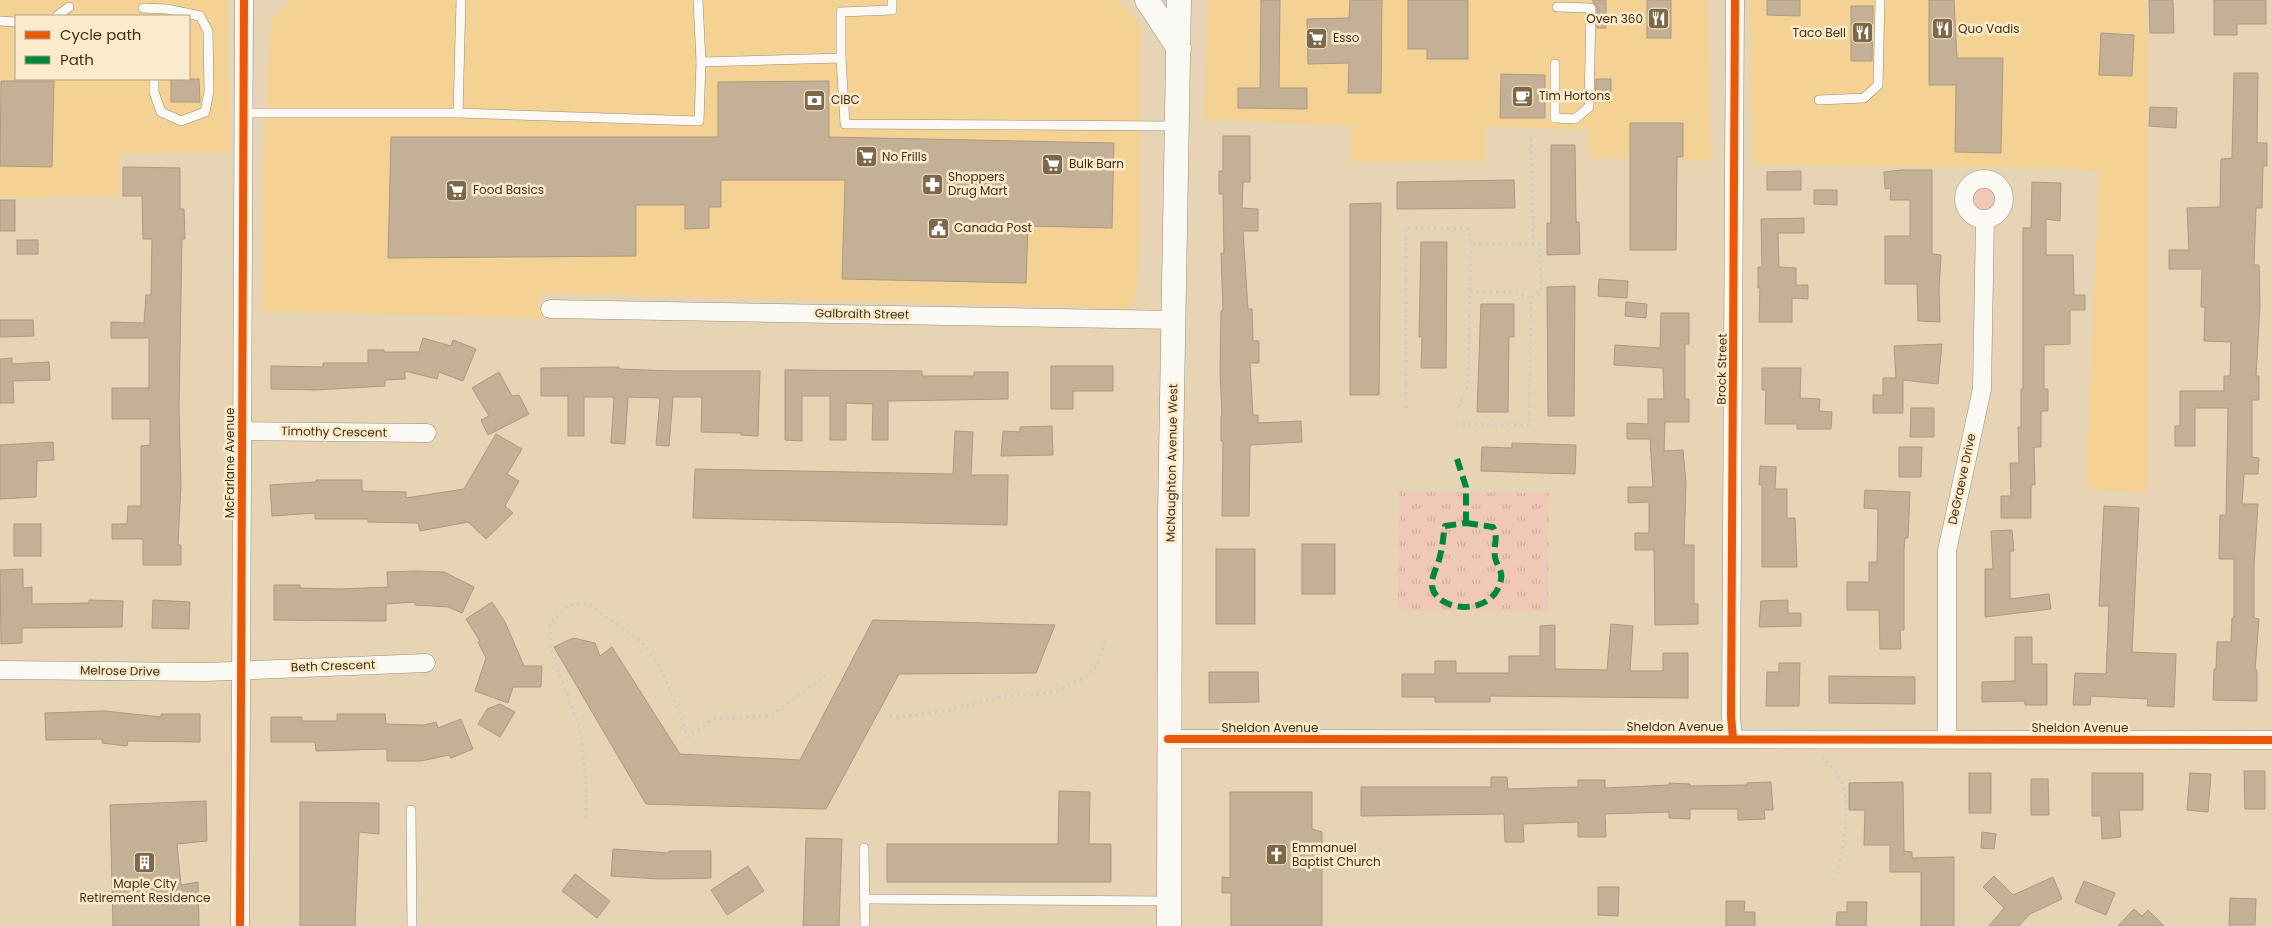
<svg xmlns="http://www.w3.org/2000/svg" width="2272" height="926" font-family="Poppins,sans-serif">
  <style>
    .built { fill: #f4d294; fill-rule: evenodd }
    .green { fill: #f0c8b8 }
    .park { fill: url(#park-tufts) }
    .building { fill: #c4b097; stroke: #ad9980 }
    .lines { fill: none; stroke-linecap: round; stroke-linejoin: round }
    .service-casing { stroke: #9a8b71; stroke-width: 10 }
    .minor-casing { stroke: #9a8b71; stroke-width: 19 }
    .secondary-casing { stroke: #9a8b71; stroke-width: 25 }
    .path { stroke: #d2ccc2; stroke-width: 3; stroke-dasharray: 2.5 4; stroke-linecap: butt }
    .service { stroke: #fbf9f4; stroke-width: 9 }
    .minor { stroke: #fbf9f4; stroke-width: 18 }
    .secondary { stroke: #fbf9f4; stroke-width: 24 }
    .quiet { stroke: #00873e; stroke-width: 6; stroke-dasharray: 12 6; stroke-linecap: butt }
    .cycleway-casing { stroke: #fbeacc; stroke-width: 11 }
    .cycleway { stroke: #e8590c; stroke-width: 8 }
    .labels { text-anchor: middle; stroke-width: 5; stroke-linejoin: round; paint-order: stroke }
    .poi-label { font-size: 12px; fill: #413010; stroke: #fbeacc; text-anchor: start }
    .street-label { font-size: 12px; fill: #413010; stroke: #fbeacc }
  </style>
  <defs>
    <pattern id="park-tufts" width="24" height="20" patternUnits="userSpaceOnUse" patternTransform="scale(1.25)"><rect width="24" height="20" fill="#f0c8b8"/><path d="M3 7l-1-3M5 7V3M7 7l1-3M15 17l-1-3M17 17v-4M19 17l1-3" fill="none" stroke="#cfac9d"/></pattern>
  </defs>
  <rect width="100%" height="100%" fill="#e6d4b4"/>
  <g class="built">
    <path d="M0 0H227L230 152 120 154V196L0 198ZM16 16H189V79H16Z"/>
    <path d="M290 0H1117L1141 25 1138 292 1129 308 540 293 541 318 262 311 264 267V154L271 22Z"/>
    <path d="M1211 0H1708L1711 161 1590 158V130L1485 126V161L1352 162V126L1204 119 1208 3Z"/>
    <path d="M1750 0H2146L2148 123 2147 493 2086 489 2099 172 2071 168 1753 165Z"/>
  </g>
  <circle class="green" cx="1984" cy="200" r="14"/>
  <path class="park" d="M1399 491 1549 493 1548 611 1398 610Z"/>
  <g class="building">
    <path d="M1261 0H1280L1279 88H1307V109L1238 108V88H1260Z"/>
    <path d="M1350 0H1382L1381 93H1348L1349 63 1308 64 1307 19 1349 18Z"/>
    <path d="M1408 0H1468V59H1427V49H1408Z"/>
    <path d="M1592 0H1606V28H1597V8Z"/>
    <rect x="1647" y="0" width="24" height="38"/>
    <path d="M1767 0H1800V16L1767 15Z"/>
    <path d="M1929 0H1954L1957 58H2003L2001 153 1955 152 1956 85H1929Z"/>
    <path d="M2149 0H2173L2174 33H2150Z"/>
    <path d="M2214 0H2266V24H2237V35H2214Z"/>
    <path d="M1851 6H1873L1872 61H1851Z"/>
    <path d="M2101 33 2134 35 2132 76 2099 75Z"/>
    <path d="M2234 73H2258L2257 143H2267V166H2263L2262 208H2256L2254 265H2259L2260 306 2256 376H2259V400H2252V457L2259 458 2258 474H2244L2242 504H2258L2254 566V618L2259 619 2255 670H2257V701L2213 700 2214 669H2216L2217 642H2231L2232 618H2234V559H2219L2220 515H2226L2228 408H2195V446H2175V426H2180V391H2224V376H2230L2231 342 2204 341 2205 307H2201L2202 269H2169V250H2189L2187 208 2220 207 2221 159 2232 158Z"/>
    <path d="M1501 74 1545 75V118H1500Z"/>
    <path d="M171 79H199L200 102H171Z"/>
    <path d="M1596 79H1611V102H1595Z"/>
    <path d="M1 81H54L52 167 0 166Z"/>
    <path d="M829 81V137L1114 143 1112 228 1028 226 1026 283 842 279 845 180H721V207H709V228L685 229V205H636V256L388 258 391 137H718V82Z"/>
    <path d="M2150 107 2177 108 2176 128 2149 126Z"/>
    <path d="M1630 123H1683V157H1677L1676 250H1630Z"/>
    <path d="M1223 136H1250V182H1243L1242 208 1258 209V231H1243L1248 309H1252L1253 341H1259V363H1250L1253 415H1258V423L1301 421 1302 442 1250 445 1249 516H1222L1223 441H1221V416H1222L1220 371 1221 311 1223 310 1221 253H1224L1223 194H1219V171H1223Z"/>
    <path d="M1551 145H1575L1576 222H1579L1580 254 1547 255V223H1551Z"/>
    <path d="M123 167 180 168V209H184L185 239H182L179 409 181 484 178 545H181V565H143V539H112V524H127L128 506H141V446L150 445V419H112V388H149V338H111V322L144 323 146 295H151L152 239H143L142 196H123Z"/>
    <path d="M1901 170H1932V254L1941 255 1939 290 1940 322 1918 321 1917 284H1885V236H1910V200H1890L1891 188 1885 189 1884 172Z"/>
    <path d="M1801 171V190H1767V172Z"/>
    <path d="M1514 180 1515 208 1397 209V182Z"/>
    <path d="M2032 182 2061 183 2060 221 2046 219V255H2073L2074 295H2085V310H2070V344L2044 345V389H2048V411H2041V447H2034L2035 485H2031V518H2001V496H2011L2010 463H2019L2018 427H2021V389H2023V228H2031Z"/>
    <path d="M1814 190H1837V205L1814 204Z"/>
    <rect x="0" y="200" width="15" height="31"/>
    <path d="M1381 203 1379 395H1350V204Z"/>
    <path d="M1804 218V233H1778L1779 267 1796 268V285H1808V299L1792 298V322H1759L1760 288H1758V267H1762L1761 219Z"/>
    <rect x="17" y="240" width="21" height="14"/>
    <path d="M1421 242H1447L1446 368H1421L1422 337H1419Z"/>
    <path d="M1599 279 1628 281 1627 298 1598 296Z"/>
    <path d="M1575 286 1574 416H1548L1547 287Z"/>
    <path d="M1626 302 1647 304 1646 318 1625 316Z"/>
    <path d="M1481 304H1514V337H1509L1508 412H1477Z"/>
    <path d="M1661 313H1689V344H1685V399H1689V422H1665L1664 451 1683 450 1686 483 1684 545H1694V604H1698V624L1655 625 1654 550H1635V533H1649V502L1628 503V487H1653L1650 439H1627V423L1648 424V399H1664L1663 368 1614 365 1615 345 1660 348Z"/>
    <path d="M0 320H33L34 336 0 337Z"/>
    <path d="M423 338 451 346 453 340 476 349 463 381 439 372 437 379 405 371V379L385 380V386L315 390 271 389V366L323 367V363H368V350H384V352H419Z"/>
    <path d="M1942 344 1938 384 1903 380V413H1873V395H1883V378H1896L1894 346Z"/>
    <path d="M12 358V364L49 362 50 380 13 381 14 403H0V359Z"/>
    <path d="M1051 366H1113V391H1073V409H1051Z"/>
    <path d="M619 367V369L674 371H760L758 436 741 435V433L701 432 702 397H673L669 446 656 445 660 398 628 397 625 444 611 443 614 397H584V436H568V396H541V368Z"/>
    <path d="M1762 368H1801L1800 398 1820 399 1819 411 1832 412 1831 429H1797V424H1765L1766 390H1762Z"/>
    <path d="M785 370 922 371V376H974V372H1008V399L888 401V440H872L873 404 846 403V440H830V396H802V441L785 440Z"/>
    <path d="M499 372 512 396 519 395 529 414 488 435 481 420 489 416 472 388Z"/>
    <path d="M1911 408H1934V437H1910Z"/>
    <path d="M1052 426 1053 455 1001 456 1003 431 1020 432V427Z"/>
    <path d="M955 431 973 432 971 475H1008L1007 525 693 518 695 469 953 474Z"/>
    <path d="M496 434 522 449 507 474 519 481 505 506 513 513 486 539 468 522 420 531 418 523 368 522V519H315V513L272 516 270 485 316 482V480H362V491L406 492V498L464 489Z"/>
    <path d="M53 442 54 460 37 461 36 497 0 499V445Z"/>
    <path d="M1512 443 1576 445 1575 474 1481 471 1482 447 1512 448Z"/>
    <path d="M1899 447H1922L1921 477H1899Z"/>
    <path d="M1760 466 1776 467 1775 489H1787V518H1795L1797 567H1762V485H1759Z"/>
    <path d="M1865 490 1910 492 1908 538H1905L1904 549V630H1900L1901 649H1880L1879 610H1847V582H1869V562H1877L1878 509 1864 508Z"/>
    <path d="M2104 506 2139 508 2132 652 2176 654 2174 707 2147 706 2148 699 2091 696 2090 705H2073L2075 673 2106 674 2109 606H2099Z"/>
    <rect x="14" y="524" width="27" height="32"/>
    <path d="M2012 530 2014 551H2010V599L2049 594 2051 609 1985 617V569H1993L1991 531Z"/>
    <rect x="1302" y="544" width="33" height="50"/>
    <rect x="1216" y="549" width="39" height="75"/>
    <path d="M23 569V588L32 587V604L89 603V600L123 601 122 627 22 628V643L1 644 0 570Z"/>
    <path d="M416 571 444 572 474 587 462 613 448 607 415 605V602L386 604V621L274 620V585H300V588L340 589 388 587 387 572Z"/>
    <path d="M153 600 190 602 189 629 152 628Z"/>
    <path d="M1788 600V613H1801V626L1759 627 1761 601Z"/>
    <path d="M492 602 505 622 524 666H542L541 687H513L508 703 475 691 486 658 478 642 480 641 466 619Z"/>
    <path d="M873 620 1055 625 1036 673 899 674 826 809 646 804 554 647 573 638 595 643 600 656 612 647 680 754 800 760Z"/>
    <path d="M1611 624 1633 626 1630 671H1663V653H1688V698L1490 696V702H1435V697H1402V674H1435V661H1456V673H1509V656H1540V626L1555 625V669L1607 670Z"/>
    <path d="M2015 637H2032V664H2047V705H2025V701L1982 702V682L2015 681Z"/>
    <path d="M1779 663H1800L1799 706H1766L1767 672H1779Z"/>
    <path d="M1209 672H1258L1259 702 1209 703Z"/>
    <path d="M1829 676 1915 677V704L1829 703Z"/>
    <path d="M500 704 515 712 500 737 478 724 487 709Z"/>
    <path d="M105 711 161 717V714H200V742L128 741 127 746 102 743V739L46 740 45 713Z"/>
    <path d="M337 714H385L386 724 424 725 436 722 438 728 461 719 473 749 451 758 449 755 421 761H387V749L316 751 315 742H271V717H302V721H337Z"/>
    <path d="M2244 771H2265V809H2245Z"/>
    <rect x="1969" y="773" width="22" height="40"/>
    <path d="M2092 773H2143V810H2119L2121 837 2102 839 2101 816H2092Z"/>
    <path d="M2190 773 2211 774 2208 812 2187 810Z"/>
    <path d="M1491 777H1507L1508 789 1578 787V780H1605V788L1669 785V783L1690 784V786L1747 785V783L1771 782 1773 810H1764L1765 819 1738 820V809H1690V819L1669 818V812L1605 814 1606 837H1578V822L1523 824 1524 842H1505L1504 814 1361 816V787H1491Z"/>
    <path d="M2031 779H2048L2049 815H2031Z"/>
    <path d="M1903 782 1904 851 1912 852V858L1954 857V926H1921V872H1890V845H1864L1865 810H1849V783Z"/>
    <path d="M1059 791 1090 792 1089 844H1111V882H887V844H1058Z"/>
    <path d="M1230 792H1312V829L1322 832V926H1231V893H1222V877L1230 878Z"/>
    <path d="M206 801 207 841 177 844 181 885 198 882 199 926H113L110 805Z"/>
    <path d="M300 802 379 803V834L359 832 355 926H300Z"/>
    <path d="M1982 832 1996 834 1994 849 1981 848Z"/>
    <path d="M806 838 842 839 839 926H803Z"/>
    <path d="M613 849 669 853V851H711V878L659 879 611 876Z"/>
    <path d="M748 866 764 891 727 915 711 890Z"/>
    <path d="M575 874 610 901 597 918 562 891Z"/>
    <path d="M1994 876 2013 895 2053 877 2062 899 2030 914 2019 926H1989L2004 908 1983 887Z"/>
    <path d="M2084 881 2115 893 2106 915 2075 902Z"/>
    <path d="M1598 887H1619L1618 916 1598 915Z"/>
    <path d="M2230 898 2256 899 2255 925H2229Z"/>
    <path d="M1726 901H1745L1744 912H1755V926H1726Z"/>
    <path d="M1847 902H1867L1866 926H1836L1837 912H1847Z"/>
    <path d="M2134 909 2142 916 2148 910 2164 926H2118Z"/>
  </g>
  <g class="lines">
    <defs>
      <g id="service">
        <path d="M143 8 167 9 200 16 208 31 209 91 205 112 181 121 161 112 154 92V79"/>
        <path d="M57 16 69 7"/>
        <path d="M0 21 16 22"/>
        <path d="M841 58V12L892 10V0"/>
        <path d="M701 62 841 58 845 124 1176 126"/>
        <path d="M1555 64V118L1575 119 1589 107 1591 8 1557 7"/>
        <path d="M1819 100 1864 98 1878 85 1880 0"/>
        <path d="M243 113H458L699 121 701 62 698 0"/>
        <path d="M458 113 461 0"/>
        <path d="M411 810 412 926"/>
        <path d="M864 848 865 926"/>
        <path d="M865 899 1168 901"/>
      </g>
      <g id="minor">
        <circle cx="1984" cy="199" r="20"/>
        <path d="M550 309 1175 320"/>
        <path d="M242 431 427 433"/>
        <path d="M0 670 206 672 426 663"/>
        <path d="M1733 738 1731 717 1735 0"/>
        <path d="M1168 739 2272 740"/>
        <path d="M1947 739V551L1982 389 1985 219"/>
        <path d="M240 926 244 0"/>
      </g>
      <g id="secondary">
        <path d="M1147 0 1179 49"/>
        <path d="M1169 926 1170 514 1179 0"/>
      </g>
    </defs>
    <use href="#service" class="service-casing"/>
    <use href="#minor" class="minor-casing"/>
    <use href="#secondary" class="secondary-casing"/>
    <g class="path">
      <path d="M1531 138 1533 244"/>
      <path d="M1470 292H1509L1531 298"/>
      <path d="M1459 407 1468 385 1471 244"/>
      <path d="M1406 408V228L1469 229 1471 244H1540L1541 292 1531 298 1529 425 1458 424"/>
      <path d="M890 715 897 717 946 711 1005 696 1032 695 1057 691 1086 677 1097 664 1107 637"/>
      <path d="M1822 756C1827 763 1835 770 1839 777 1853 800 1843 848 1837 873"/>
      <path d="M586 817V780L580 729 551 651 550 624 568 605 590 604C605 619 634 633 645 646 666 671 676 707 688 737L713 719 770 716 825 676"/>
    </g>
    <use href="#service" class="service"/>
    <use href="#minor" class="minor"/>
    <use href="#secondary" class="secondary"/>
    <g class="quiet">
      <path d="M1457 459 1466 487V523"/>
      <path d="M1466 523 1493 527C1499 537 1493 546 1495 557 1496 565 1503 571 1501 579 1495 617 1436 613 1432 586 1431 576 1438 566 1440 556 1443 546 1443 536 1445 526Z"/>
    </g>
    <defs>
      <g id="cycleway">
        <path d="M1733 738 1731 717 1735 0"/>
        <path d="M1168 739 2272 740"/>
        <path d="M240 926 244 0"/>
      </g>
    </defs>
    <use href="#cycleway" class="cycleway-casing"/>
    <use href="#cycleway" class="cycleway"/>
  </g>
  <defs>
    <symbol id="restaurant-square" viewBox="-11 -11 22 22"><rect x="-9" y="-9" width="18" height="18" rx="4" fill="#7b6949" stroke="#fbeacc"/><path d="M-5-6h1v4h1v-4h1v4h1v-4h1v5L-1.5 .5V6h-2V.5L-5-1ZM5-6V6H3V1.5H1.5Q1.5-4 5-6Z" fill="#fff"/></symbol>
    <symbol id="supermarket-square" viewBox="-11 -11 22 22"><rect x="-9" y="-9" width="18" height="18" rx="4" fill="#7b6949" stroke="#fbeacc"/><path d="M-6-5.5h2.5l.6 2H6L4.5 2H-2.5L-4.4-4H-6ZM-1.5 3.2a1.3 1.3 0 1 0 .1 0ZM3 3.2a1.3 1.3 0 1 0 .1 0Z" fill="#fff"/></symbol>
    <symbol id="cafe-square" viewBox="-11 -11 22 22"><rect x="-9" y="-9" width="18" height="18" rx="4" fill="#7b6949" stroke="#fbeacc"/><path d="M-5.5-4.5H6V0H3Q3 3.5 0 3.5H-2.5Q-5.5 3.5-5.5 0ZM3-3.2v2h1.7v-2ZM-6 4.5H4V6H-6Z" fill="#fff"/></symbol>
    <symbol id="bank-square" viewBox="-11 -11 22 22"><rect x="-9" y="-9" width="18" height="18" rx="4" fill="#7b6949" stroke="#fbeacc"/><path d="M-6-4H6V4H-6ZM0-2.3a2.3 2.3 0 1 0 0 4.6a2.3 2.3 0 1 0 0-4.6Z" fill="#fff"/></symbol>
    <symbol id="pharmacy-square" viewBox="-11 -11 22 22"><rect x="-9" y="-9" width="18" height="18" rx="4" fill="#7b6949" stroke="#fbeacc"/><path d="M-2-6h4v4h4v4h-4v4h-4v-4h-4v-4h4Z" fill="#fff"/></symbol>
    <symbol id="civic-square" viewBox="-11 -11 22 22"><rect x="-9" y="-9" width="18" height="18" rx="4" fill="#7b6949" stroke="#fbeacc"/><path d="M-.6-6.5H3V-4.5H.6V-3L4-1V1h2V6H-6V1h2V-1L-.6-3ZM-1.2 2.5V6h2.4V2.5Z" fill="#fff"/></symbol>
    <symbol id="church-square" viewBox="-11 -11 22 22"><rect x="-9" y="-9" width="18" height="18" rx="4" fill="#7b6949" stroke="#fbeacc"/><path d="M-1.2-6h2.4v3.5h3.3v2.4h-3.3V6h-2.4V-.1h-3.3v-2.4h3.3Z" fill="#fff"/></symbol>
    <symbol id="building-square" viewBox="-11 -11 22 22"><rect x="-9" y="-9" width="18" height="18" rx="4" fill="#7b6949" stroke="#fbeacc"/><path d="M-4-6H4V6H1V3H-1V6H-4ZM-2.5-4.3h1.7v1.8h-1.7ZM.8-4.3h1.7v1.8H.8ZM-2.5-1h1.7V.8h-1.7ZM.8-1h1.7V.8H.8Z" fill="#fff"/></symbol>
  </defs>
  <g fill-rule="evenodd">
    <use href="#restaurant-square" x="1646" y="6" width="25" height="25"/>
    <use href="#restaurant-square" x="1930" y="16" width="25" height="25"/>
    <use href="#restaurant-square" x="1850" y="20" width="25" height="25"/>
    <use href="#supermarket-square" x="1304" y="26" width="25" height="25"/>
    <use href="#cafe-square" x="1510" y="84" width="25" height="25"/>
    <use href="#bank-square" x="802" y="88" width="25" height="25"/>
    <use href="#supermarket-square" x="854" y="144" width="25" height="25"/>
    <use href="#supermarket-square" x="1040" y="152" width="25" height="25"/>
    <use href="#pharmacy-square" x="920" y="172" width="25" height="25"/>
    <use href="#supermarket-square" x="444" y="178" width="25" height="25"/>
    <use href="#civic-square" x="926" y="216" width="25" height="25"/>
    <use href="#church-square" x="1264" y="842" width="25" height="25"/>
    <use href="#building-square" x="132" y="850" width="25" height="25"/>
  </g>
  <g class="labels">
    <g class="poi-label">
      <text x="1643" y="23" text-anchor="end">Oven 360</text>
      <text x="1958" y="33">Quo Vadis</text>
      <text x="1846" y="37" text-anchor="end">Taco Bell</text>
      <text x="1333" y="42">Esso</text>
      <text x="1539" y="100">Tim Hortons</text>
      <text x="831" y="104">CIBC</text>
      <text x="882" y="161">No Frills</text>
      <text x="1069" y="168">Bulk Barn</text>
      <text x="948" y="181">Shoppers<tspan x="948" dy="14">Drug Mart</tspan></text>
      <text x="473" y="194">Food Basics</text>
      <text x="954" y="232">Canada Post</text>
      <text x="1292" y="852">Emmanuel<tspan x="1292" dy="14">Baptist Church</tspan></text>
      <text x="145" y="888" text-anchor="middle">Maple City<tspan x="145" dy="14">Retirement Residence</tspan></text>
    </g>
    <g class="street-label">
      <text transform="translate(862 314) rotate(1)" y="4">Galbraith Street</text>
      <text transform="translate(1722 369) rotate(-89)" y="4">Brock Street</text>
      <text transform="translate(334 432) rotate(1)" y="4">Timothy Crescent</text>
      <text transform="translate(230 463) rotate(-90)" y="4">McFarlane Avenue</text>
      <text transform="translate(1172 463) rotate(-89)" y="4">McNaughton Avenue West</text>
      <text transform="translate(1962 479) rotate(-78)" y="4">DeGraeve Drive</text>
      <text transform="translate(333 666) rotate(-2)" y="4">Beth Crescent</text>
      <text transform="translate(120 671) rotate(1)" y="4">Melrose Drive</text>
      <text x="1675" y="731">Sheldon Avenue</text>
      <text x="1270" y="732">Sheldon Avenue</text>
      <text x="2080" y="732">Sheldon Avenue</text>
    </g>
  </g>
  <rect x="15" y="15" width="175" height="65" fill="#fbeacc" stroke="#b1a081"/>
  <rect x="25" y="31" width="25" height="8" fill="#e8590c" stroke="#b1a081"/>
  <text x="60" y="40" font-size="15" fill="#413010">Cycle path</text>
  <rect x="25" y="56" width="25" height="8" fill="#00873e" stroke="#b1a081"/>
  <text x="60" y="65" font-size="15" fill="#413010">Path</text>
</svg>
